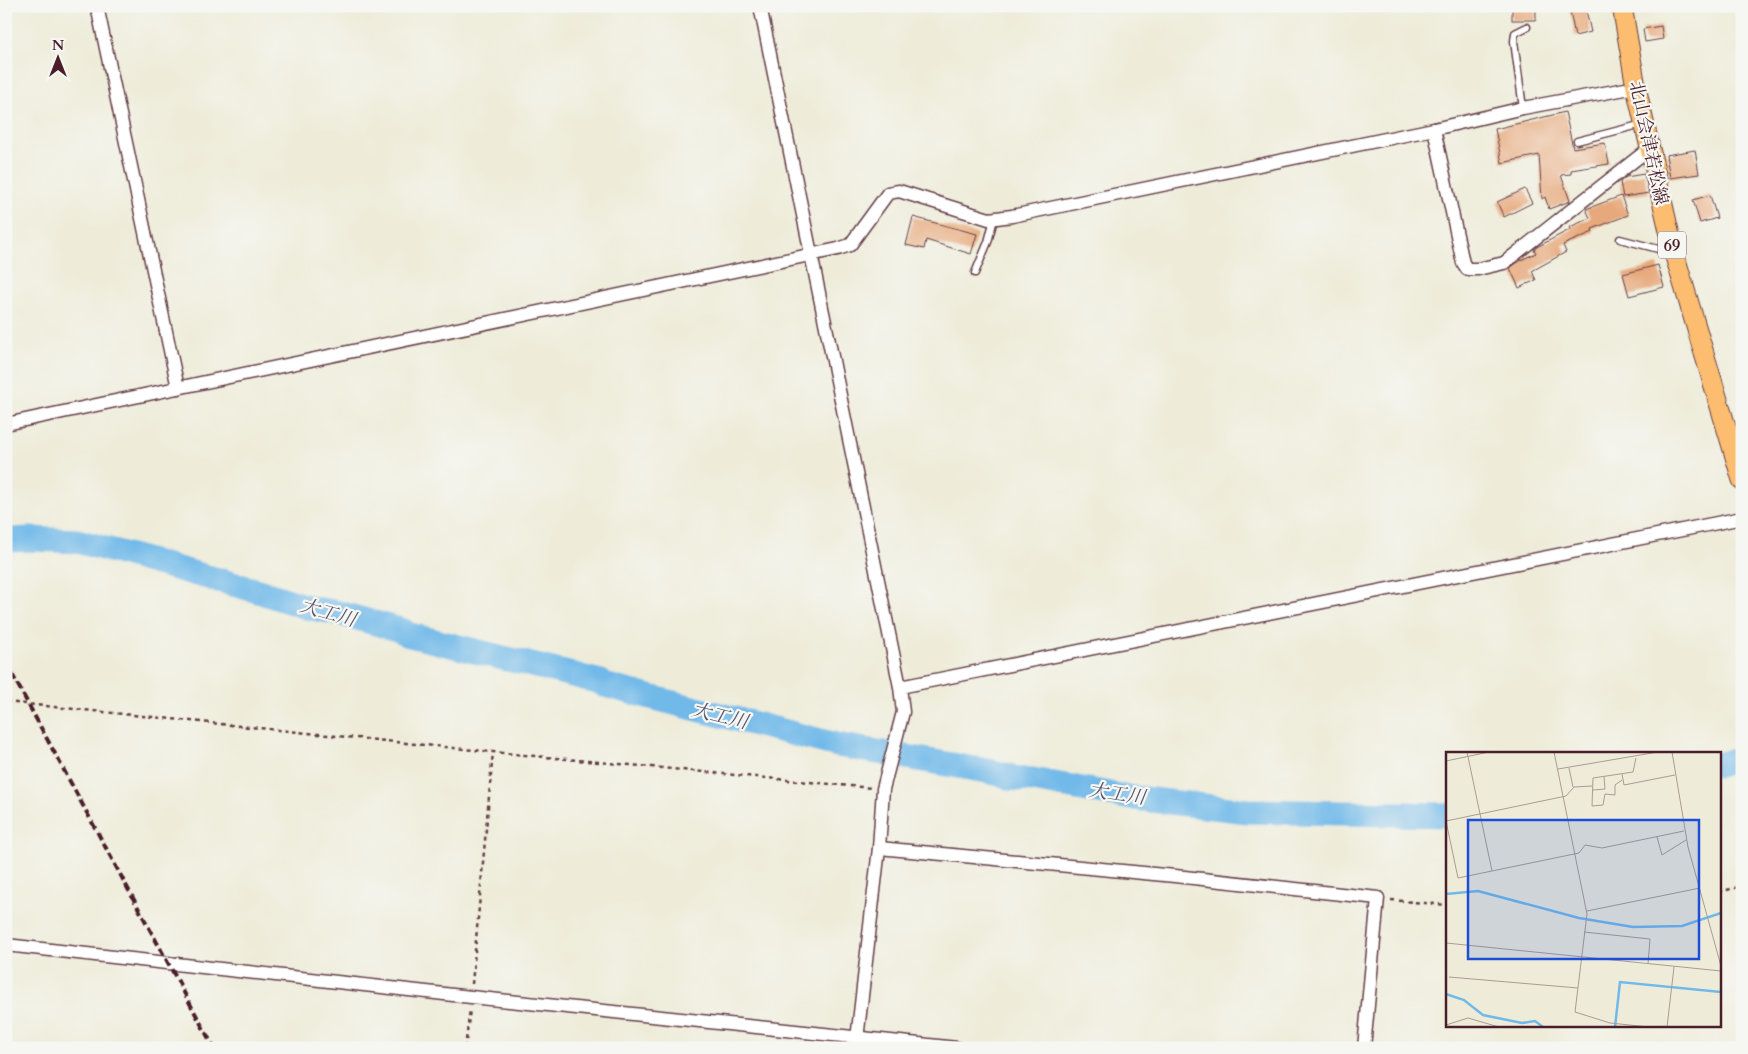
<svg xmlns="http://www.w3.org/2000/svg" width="1748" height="1054" font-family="Cardo,'Noto Serif JP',serif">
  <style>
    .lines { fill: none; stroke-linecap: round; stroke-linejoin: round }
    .river { stroke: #71b9e9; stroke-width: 25 }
    .building { fill: #e7a97b }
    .service-casing { stroke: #633e45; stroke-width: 9 }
    .minor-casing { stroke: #633e45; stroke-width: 15 }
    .primary-casing { stroke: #633e45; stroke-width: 21 }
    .path { stroke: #633e45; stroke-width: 2.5; stroke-dasharray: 4 4; stroke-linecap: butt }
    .service { stroke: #fff; stroke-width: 6 }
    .minor { stroke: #fff; stroke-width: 12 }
    .primary { stroke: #fcbd6f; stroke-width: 19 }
    .rail { stroke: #4a1f2b; stroke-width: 4; stroke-dasharray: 8 4; stroke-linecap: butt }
    .labels { text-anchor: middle; stroke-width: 4.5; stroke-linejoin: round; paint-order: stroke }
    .shield { fill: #f6f6f2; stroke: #7e6067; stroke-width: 1 }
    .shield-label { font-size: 16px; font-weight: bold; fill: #4a1f2b }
    .street-label { font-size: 18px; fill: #4a1f2b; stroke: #f6f6f2 }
    .water-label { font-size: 19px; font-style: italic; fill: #58556e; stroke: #f6f6f2 }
    .inset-river { fill: none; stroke: #71b9e9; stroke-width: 2.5 }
    .inset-road { fill: none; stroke: #ac9a93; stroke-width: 1 }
    .view { fill: #1d4ed8; fill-opacity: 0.15; stroke: #1d4ed8; stroke-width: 2.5 }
    .inset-edge { fill: none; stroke: #4a1f2b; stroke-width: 2.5 }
  </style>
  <rect width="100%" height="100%" fill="#f6f6f2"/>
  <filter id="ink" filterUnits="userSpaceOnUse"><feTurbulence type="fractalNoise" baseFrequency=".02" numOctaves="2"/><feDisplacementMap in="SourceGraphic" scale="10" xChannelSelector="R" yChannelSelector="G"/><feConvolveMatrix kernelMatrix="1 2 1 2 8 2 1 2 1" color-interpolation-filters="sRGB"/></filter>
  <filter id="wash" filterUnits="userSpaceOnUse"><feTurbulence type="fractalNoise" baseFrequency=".0096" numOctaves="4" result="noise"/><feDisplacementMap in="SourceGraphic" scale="20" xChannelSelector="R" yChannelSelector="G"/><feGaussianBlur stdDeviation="1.12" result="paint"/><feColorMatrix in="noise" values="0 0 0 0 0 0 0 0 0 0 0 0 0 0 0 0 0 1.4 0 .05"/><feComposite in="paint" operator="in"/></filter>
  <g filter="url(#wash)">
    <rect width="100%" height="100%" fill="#eeecd9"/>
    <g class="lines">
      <g class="river">
        <path d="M6 540 31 539 77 541 258 591 310 608 335 612 404 631 406 634 601 682 604 685 837 745 987 771 1009 776 1010 778 1033 780 1126 797 1247 811 1447 815"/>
        <path d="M1719 765 1742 757"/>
      </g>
    </g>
    <g id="blocks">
      <g class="building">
        <rect x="1512" y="6" width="24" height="14"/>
        <path d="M1569 6H1585L1591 32 1575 36Z"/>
        <path d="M1661 26 1663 39 1645 42 1643 29Z"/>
        <path d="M1565 112 1573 148 1605 143 1609 164 1571 170V174L1561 175 1570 201 1549 209 1545 197 1542 199 1539 155 1502 163 1495 129Z"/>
        <path d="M1695 150 1699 174 1670 178 1666 155Z"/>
        <path d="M1644 174 1649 193 1623 197 1620 182 1626 177Z"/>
        <path d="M1525 189 1532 203 1504 217 1497 202Z"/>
        <path d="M1710 195 1717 218 1700 223 1693 200Z"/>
        <path d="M1621 196 1628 215 1592 229 1593 232 1563 245 1566 252 1532 271 1536 280 1519 288 1510 268 1521 260 1536 253 1534 249 1537 247 1571 229 1570 227 1590 218 1586 209Z"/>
        <path d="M913 217 977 234 971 254 926 240 924 249 906 245Z"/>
        <path d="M1658 265 1664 287 1629 296 1623 274Z"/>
      </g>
    </g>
  </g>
  <g filter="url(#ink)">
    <use href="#blocks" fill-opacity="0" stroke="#633e45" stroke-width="1"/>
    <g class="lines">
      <defs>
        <g id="service">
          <path d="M1523 108 1514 41 1515 33 1527 27"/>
          <path d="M1577 141 1643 124"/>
          <path d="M1620 239 1670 252"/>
          <path d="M975 273 988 242 994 219"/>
        </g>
        <g id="minor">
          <path d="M97 6 178 388"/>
          <path d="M760 6 900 687 903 712 883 789 879 848 856 1048"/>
          <path d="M1434 129 1463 263 1467 269H1478L1504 263 1650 148"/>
          <path d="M6 424 838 249 850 245 888 193 899 191 989 219 1012 216 1434 129 1523 108 1636 87"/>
          <path d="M900 687 1742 518"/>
          <path d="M879 848 1175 876 1378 898 1364 1048"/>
          <path d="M6 945 471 997 957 1048"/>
        </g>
        <path id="primary" d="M1622 6 1636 87 1674 253 1742 480"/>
      </defs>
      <use href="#service" class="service-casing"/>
      <use href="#minor" class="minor-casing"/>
      <use href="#primary" class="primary-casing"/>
      <g class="path">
        <path d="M6 702 493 752 872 788"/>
        <path d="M1719 892 1742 886"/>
        <path d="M1391 900 1447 905"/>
        <path d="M472 984 493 752"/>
        <path d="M465 1048 470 1009"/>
      </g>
      <use href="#service" class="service"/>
      <use href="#minor" class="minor"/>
      <use href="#primary" class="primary"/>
      <path class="rail" d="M6 663 214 1048"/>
    </g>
  </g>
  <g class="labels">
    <rect class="shield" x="1658" y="231.5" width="28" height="27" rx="4"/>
    <g class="shield-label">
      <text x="1672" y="251">69</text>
    </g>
    <g class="street-label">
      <text transform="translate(1649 143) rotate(78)" y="6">北山会津若松線</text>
    </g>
    <g class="water-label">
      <text transform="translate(328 612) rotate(16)" y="7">大工川</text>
      <text transform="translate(720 715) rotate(14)" y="7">大工川</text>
      <text transform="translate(1117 793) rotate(8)" y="7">大工川</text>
    </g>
  </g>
  <g transform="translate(1446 752)">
    <rect width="275" height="275" fill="#eeecd9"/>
    <path class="inset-river" d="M0 142 32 139 133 166 187 175 236 174 275 161M0 242 18 248 37 263 76 271 89 269 97 275M169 275 174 230 275 240"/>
    <path class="inset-road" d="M21 0 46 119M108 0 141 162 129 260 164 271 203 275M226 0 242 95 275 214M0 9 43 0M123 16 127 35M112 17 212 0M176 22 178 33 229 23M176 28 169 33V43L159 42 157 53 146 54 147 26 187 20 190 6M147 38 159 37 158 24M0 69 12 126 133 101 139 93 156 96 238 79M0 69 120 44 128 35 146 34M211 85 216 103 240 88M141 159 254 136M138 180 204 187 202 212M0 191 275 219M3 225 132 236M0 273 22 266 53 275M221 275 228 215"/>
    <path class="view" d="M22 68H253V207H22Z"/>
    <rect width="275" height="275" class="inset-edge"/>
  </g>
  <rect width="1748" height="1054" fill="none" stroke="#f6f6f2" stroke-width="25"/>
  <g transform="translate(58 58)" stroke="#f6f6f2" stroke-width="4" paint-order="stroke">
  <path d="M0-4L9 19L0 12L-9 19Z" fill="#4a1f2b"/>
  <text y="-8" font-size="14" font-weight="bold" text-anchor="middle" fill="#4a1f2b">N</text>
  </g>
</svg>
